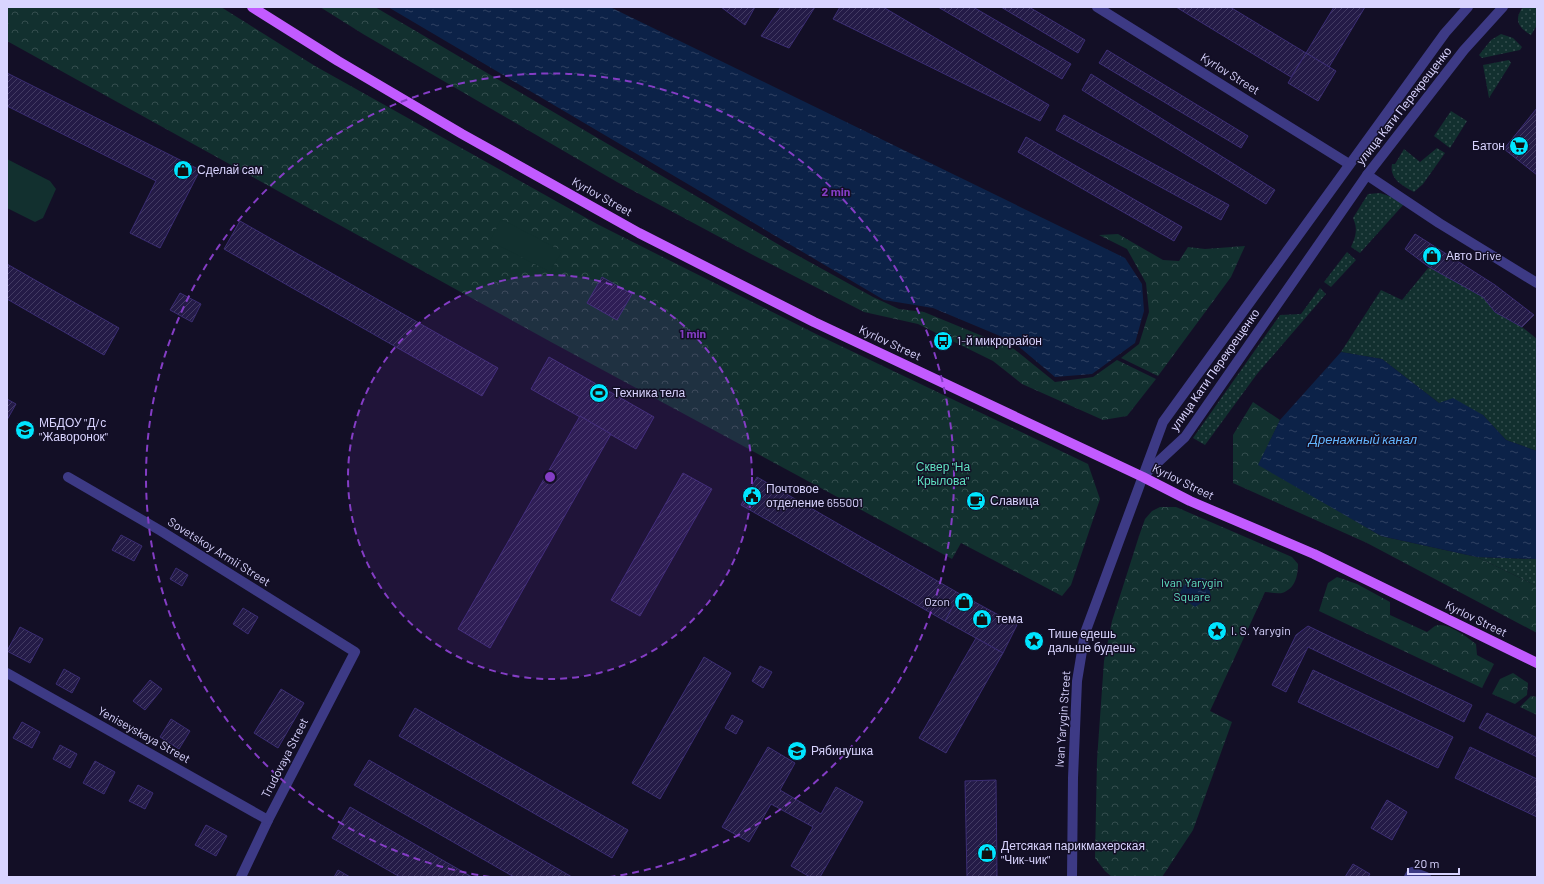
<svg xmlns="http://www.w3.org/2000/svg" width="1544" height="884" font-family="Barlow,sans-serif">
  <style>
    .grass { fill: url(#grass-dots) }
    .forest { fill: url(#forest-crowns) }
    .garden { fill: #12302f }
    .water { fill: url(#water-ripples) }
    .building { fill: url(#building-hatch); stroke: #3b2d73 }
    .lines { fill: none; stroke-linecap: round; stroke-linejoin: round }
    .minor { stroke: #3d3a85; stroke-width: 10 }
    .major { stroke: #c25bff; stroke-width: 10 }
    .ring { fill: none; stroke: #843dc5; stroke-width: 2; stroke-dasharray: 7 5 }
    .labels { text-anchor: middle; stroke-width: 3; stroke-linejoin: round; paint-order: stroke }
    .street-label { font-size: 12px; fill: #d9d4ff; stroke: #130f26 }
    .poi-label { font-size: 12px; fill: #d9d4ff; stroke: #130f26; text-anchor: start }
    .park-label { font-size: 12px; fill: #5fe0c0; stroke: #130f26 }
    .water-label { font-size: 13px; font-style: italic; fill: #62b6ff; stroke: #130f26 }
    .centre { fill: #843dc5; stroke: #130f26; stroke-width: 2 }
    .ring-label { font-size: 12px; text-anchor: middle; font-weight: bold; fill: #843dc5; stroke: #130f26; stroke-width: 3; stroke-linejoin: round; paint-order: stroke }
  </style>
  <defs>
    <pattern id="grass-dots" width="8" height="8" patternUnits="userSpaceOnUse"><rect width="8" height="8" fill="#12302f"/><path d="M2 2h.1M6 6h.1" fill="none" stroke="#344d4e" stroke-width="1.8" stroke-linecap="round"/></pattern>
    <pattern id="forest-crowns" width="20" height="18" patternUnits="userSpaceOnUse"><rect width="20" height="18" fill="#12302f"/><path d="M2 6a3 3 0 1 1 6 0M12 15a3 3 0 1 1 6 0" fill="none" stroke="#344d4e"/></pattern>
    <pattern id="water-ripples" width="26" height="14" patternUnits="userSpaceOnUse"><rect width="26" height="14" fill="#0c2248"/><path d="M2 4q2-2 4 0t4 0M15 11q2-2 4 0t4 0" fill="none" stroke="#2f4163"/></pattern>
    <pattern id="building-hatch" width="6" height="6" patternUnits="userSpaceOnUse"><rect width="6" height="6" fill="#241b47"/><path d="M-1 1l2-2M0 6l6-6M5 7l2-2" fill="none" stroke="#433b63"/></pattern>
  </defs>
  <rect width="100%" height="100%" fill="#130f26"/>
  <g class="grass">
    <path d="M1523 7H1537V25L1531 35C1519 28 1513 20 1523 7Z"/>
    <path d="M1501 34 1513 38 1522 47 1520 50 1482 58 1479 55 1491 40Z"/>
    <path d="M1509 60 1511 63 1489 98 1483 65Z"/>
    <path d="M1451 111 1467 121 1450 148 1434 136Z"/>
    <path d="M1437 148 1445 153 1423 184 1414 192C1403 186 1389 179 1392 164H1395L1404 149 1420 162Z"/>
    <path d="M1380 193 1392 197 1404 204 1360 253 1351 247C1356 236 1358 229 1353 218L1368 194Z"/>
    <path d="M1347 252 1356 260 1331 287 1324 282Z"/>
    <path d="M1429 267 1483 297 1495 312 1522 327 1537 339V451L1506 440 1483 415 1439 403 1382 359 1341 352 1381 290 1402 300Z"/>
    <path d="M1320 288 1326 294 1257 374 1205 445 1193 438 1280 315 1301 314Z"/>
    <path d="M1477 557 1537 559V586Z"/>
  </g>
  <g class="forest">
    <path d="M7 7H221L315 66 597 224 822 337 1088 464 1100 499 1071 585 1062 596 961 543 952 559 551 342 7 41Z"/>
    <path d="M320 7H375L786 249 873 297 899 309 924 312 1014 349 1055 382 1093 377 1117 360 1156 379 1127 416 1103 420 1022 384 993 361 918 324 864 312 753 255 617 182 363 34Z"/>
    <path d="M1118 234 1163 260 1179 261 1188 247 1205 249 1245 246 1231 277 1158 376 1121 358 1139 344 1149 312 1146 283 1127 249 1099 235Z"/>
    <path d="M1253 402 1280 420 1259 464 1381 536 1477 557 1537 586V633L1367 543 1233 483V435Z"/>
    <path d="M1160 507H1176L1292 557 1298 564C1298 576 1295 589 1282 593 1277 594 1270 592 1265 592L1210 711 1232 722 1193 830 1162 877H1112L1105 871 1095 858 1097 760 1104 661 1112 621 1139 536 1145 519 1152 511Z"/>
    <path d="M1337 577 1357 584 1390 602V615L1427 632C1430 630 1432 628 1435 626 1446 621 1467 637 1476 644L1477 655 1494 664 1482 688 1319 611 1328 583Z"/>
    <path d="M1513 673 1528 683 1527 695 1515 704 1492 694 1500 679Z"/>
    <path d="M1531 696 1537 697V715L1520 707Z"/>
  </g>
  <g class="garden">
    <path d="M7 159 50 181 56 189 43 218 35 222 7 208Z"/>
    <path d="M501 219 562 251 550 272 490 241Z"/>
  </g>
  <g class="water">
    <path d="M388 7H610L1125 258 1142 284 1144 311 1135 343 1092 374 1055 377 1012 341 933 308 884 300Z"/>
    <path d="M1341 352 1382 359 1439 403 1453 398 1483 415 1506 440 1537 451V559L1477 557 1381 536 1258 465 1280 420Z"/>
    <path d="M1196 578H1203L1208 581 1211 597 1195 607 1179 596C1182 586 1186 581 1196 578Z"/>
  </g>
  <g class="building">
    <path d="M721 7H755L745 25Z"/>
    <path d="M781 7H815L789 48 761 36Z"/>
    <path d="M840 7H883L1049 105 1040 121 833 19Z"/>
    <path d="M938 7H973L1071 64 1062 79Z"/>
    <path d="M1001 7H1029L1085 40 1078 53Z"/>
    <path d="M1176 7H1230L1306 53 1291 77Z"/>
    <path d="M1334 7H1365L1329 67 1306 53Z"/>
    <path d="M1107 50 1248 136 1241 148 1099 63Z"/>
    <path d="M1306 53 1336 71 1318 101 1288 83Z"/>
    <path d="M7 73 200 170 160 248 130 233 156 181 7 106Z"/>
    <path d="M1091 74 1275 190 1266 204 1082 90Z"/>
    <path d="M1537 108V175L1504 149Z"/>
    <path d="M1064 115 1229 205 1221 220 1056 130Z"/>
    <path d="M1026 137 1182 227 1174 241 1018 152Z"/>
    <path d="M240 221 498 368 482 396 224 249Z"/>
    <path d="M1415 234 1495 285 1534 315 1522 327 1495 312 1483 297 1429 267 1405 249Z"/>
    <path d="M7 264 119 328 104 355 7 299Z"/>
    <path d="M602 277 632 294 617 320 587 303Z"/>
    <path d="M180 293 201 304 192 322 170 310Z"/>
    <path d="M549 357 654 417 636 449 531 389Z"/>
    <path d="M7 399 16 404 7 420Z"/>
    <path d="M580 416 611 434 490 648 458 629Z"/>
    <path d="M683 473 712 489 640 616 611 600Z"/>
    <path d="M757 477 960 594 945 621 741 505Z"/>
    <path d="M121 535 142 546 134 561 112 550Z"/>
    <path d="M176 568 188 575 182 586 170 579Z"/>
    <path d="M960 594 1017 625 1003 653 945 621Z"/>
    <path d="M243 608 258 617 248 634 233 624Z"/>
    <path d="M1308 626 1472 705 1464 722 1308 647 1286 692 1272 685 1296 635Z"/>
    <path d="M20 627 43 639 30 663 7 651Z"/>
    <path d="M976 638 1003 653 946 753 919 738Z"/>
    <path d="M704 657 731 673 660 799 632 783Z"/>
    <path d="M760 666 772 672 763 688 752 681Z"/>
    <path d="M64 669 80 678 72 693 56 684Z"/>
    <path d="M1313 670 1453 737 1438 768 1298 702Z"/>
    <path d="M150 680 162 689 145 710 133 701Z"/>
    <path d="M281 689 304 703 278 748 254 733Z"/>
    <path d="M415 708 628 830 612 858 399 736Z"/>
    <path d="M1487 713 1537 738V757L1479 728Z"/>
    <path d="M732 715 743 721 736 734 725 728Z"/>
    <path d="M171 719 190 731 179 749 160 737Z"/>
    <path d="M22 722 40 732 32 748 13 738Z"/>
    <path d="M60 745 77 754 70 768 53 759Z"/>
    <path d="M768 747 795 763 780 790 821 814 836 787 863 802 820 877H810L791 866 813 827 771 804 749 842 722 827Z"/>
    <path d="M1470 747 1537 779V817L1455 778Z"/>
    <path d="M369 760 572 877H514L354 785Z"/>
    <path d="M95 761 115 772 104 794 83 783Z"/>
    <path d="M996 780 997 877H967L965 781Z"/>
    <path d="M138 785 153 793 145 809 129 801Z"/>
    <path d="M1387 800 1407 812 1392 840 1371 828Z"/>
    <path d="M350 807 472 877H400L332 838Z"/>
    <path d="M206 825 227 836 216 856 195 845Z"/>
    <path d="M1353 864 1370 874 1368 877H1345Z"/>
    <path d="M338 870 350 877H334Z"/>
  </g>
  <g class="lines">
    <g class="minor">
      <path d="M1097 7 1349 164"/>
      <path d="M1367 175 1439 223 1537 283"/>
      <path d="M1144 475 1185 437 1367 175 1464 50 1503 7"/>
      <path d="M68 477 161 531 355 652 268 820 241 877"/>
      <path d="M7 673 268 820"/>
      <path d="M1072 877 1073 778 1077 681 1085 633 1163 422 1445 33 1468 7"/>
      <path d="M1409 877 1412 872 1426 877"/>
    </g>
    <path class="major" d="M252 7 338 61 462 134 639 233 814 322 1143 477 1190 501 1314 554 1537 663"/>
  </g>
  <circle cx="550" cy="477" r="202" fill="#843dc5" fill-opacity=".12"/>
  <g class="ring">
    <circle cx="550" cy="477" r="202"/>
    <path d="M490 877A404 404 0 1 1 610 877"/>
  </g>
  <defs>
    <symbol id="supermarket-disc" viewBox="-11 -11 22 22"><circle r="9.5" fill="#00e5ff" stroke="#130f26"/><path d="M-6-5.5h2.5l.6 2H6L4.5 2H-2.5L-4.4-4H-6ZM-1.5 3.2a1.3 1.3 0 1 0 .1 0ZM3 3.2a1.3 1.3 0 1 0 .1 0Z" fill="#111"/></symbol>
    <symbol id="shop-disc" viewBox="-11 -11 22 22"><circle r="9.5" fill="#00e5ff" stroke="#130f26"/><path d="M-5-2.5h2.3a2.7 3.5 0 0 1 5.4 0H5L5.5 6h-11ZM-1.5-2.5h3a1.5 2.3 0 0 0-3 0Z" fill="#111"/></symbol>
    <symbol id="bus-disc" viewBox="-11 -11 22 22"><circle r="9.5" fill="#00e5ff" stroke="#130f26"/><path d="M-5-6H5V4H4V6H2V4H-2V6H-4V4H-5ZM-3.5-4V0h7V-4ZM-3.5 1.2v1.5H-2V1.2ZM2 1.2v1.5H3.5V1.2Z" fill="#111"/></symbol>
    <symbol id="stadium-disc" viewBox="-11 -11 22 22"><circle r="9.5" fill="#00e5ff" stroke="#130f26"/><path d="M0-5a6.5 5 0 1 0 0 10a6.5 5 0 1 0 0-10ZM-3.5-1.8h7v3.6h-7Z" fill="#111"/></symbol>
    <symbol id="school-disc" viewBox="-11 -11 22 22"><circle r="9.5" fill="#00e5ff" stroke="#130f26"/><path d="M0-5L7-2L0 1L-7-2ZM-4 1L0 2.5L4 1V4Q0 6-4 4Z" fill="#111"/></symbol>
    <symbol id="civic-disc" viewBox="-11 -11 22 22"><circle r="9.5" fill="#00e5ff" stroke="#130f26"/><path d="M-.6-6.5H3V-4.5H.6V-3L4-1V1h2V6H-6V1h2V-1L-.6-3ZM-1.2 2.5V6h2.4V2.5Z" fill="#111"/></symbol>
    <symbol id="cafe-disc" viewBox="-11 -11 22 22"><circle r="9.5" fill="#00e5ff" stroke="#130f26"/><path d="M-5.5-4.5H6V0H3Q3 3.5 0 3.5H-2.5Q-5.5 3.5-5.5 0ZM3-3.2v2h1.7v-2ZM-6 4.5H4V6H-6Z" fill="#111"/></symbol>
    <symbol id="sight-disc" viewBox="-11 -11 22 22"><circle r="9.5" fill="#00e5ff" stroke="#130f26"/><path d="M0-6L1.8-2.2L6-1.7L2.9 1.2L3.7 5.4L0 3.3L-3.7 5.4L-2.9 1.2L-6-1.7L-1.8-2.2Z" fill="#111"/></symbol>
  </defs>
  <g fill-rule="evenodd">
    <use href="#supermarket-disc" x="1508" y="135" width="22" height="22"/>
    <use href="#shop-disc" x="172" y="159" width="22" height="22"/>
    <use href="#shop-disc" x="1421" y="245" width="22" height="22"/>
    <use href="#bus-disc" x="932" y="330" width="22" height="22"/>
    <use href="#stadium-disc" x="588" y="382" width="22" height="22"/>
    <use href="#school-disc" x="14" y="419" width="22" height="22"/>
    <use href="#civic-disc" x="741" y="485" width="22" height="22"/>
    <use href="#cafe-disc" x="965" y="490" width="22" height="22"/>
    <use href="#shop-disc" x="953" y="591" width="22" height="22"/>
    <use href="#shop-disc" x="971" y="608" width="22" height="22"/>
    <use href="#sight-disc" x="1206" y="620" width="22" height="22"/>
    <use href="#sight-disc" x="1023" y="630" width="22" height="22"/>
    <use href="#school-disc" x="786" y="740" width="22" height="22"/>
    <use href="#shop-disc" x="976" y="842" width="22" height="22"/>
  </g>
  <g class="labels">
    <g class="street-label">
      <text transform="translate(1230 74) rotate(32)" y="4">Kyrlov Street</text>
      <text transform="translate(1404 106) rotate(-52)" y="4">улица Кати Перекрещенко</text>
      <text transform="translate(602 197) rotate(29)" y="4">Kyrlov Street</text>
      <text transform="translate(890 343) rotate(25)" y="4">Kyrlov Street</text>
      <text transform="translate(1215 370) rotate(-55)" y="4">улица Кати Перекрещенко</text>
      <text transform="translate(1183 482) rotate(26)" y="4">Kyrlov Street</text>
      <text transform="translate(219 552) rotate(32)" y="4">Sovetskoy Armii Street</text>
      <text transform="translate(1476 619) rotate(26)" y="4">Kyrlov Street</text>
      <text transform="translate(1063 719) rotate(-86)" y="4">Ivan Yarygin Street</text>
      <text transform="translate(144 735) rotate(29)" y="4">Yeniseyskaya Street</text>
      <text transform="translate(285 758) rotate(-63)" y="4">Trudovaya Street</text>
    </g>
    <g class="poi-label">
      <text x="1505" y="150" text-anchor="end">Батон</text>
      <text x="197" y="174">Сделай сам</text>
      <text x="1446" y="260">Авто Drive</text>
      <text x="957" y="345">1-й микрорайон</text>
      <text x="613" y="397">Техника тела</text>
      <text x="39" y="427">МБДОУ "Д/с<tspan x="39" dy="14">"Жаворонок"</tspan></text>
      <text x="766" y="493">Почтовое<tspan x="766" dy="14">отделение 655001</tspan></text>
      <text x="990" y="505">Славица</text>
      <text x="950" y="606" text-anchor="end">Ozon</text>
      <text x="996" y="623">тема</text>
      <text x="1231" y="635">I. S. Yarygin</text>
      <text x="1048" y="638">Тише едешь<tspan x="1048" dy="14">дальше будешь</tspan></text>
      <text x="811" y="755">Рябинушка</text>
      <text x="1001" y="850">Детсякая парикмахерская<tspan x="1001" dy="14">"Чик-чик"</tspan></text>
    </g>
    <g class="park-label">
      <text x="943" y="471">Сквер "На<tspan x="943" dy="14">Крылова"</tspan></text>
      <text x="1192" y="587">Ivan Yarygin<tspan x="1192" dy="14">Square</tspan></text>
    </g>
    <g class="water-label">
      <text x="1363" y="444">Дренажный канал</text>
    </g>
  </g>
  <circle cx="550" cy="477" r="6" class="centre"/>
  <g class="ring-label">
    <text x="836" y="196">2 min</text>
    <text x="693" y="338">1 min</text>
  </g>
  <rect width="1544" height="884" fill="none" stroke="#d9d4ff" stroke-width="16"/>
  <path d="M1408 868v6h51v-6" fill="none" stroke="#d9d4ff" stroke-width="2"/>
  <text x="1414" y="868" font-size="12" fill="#d9d4ff" stroke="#130f26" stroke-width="3" paint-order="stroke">20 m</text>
</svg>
